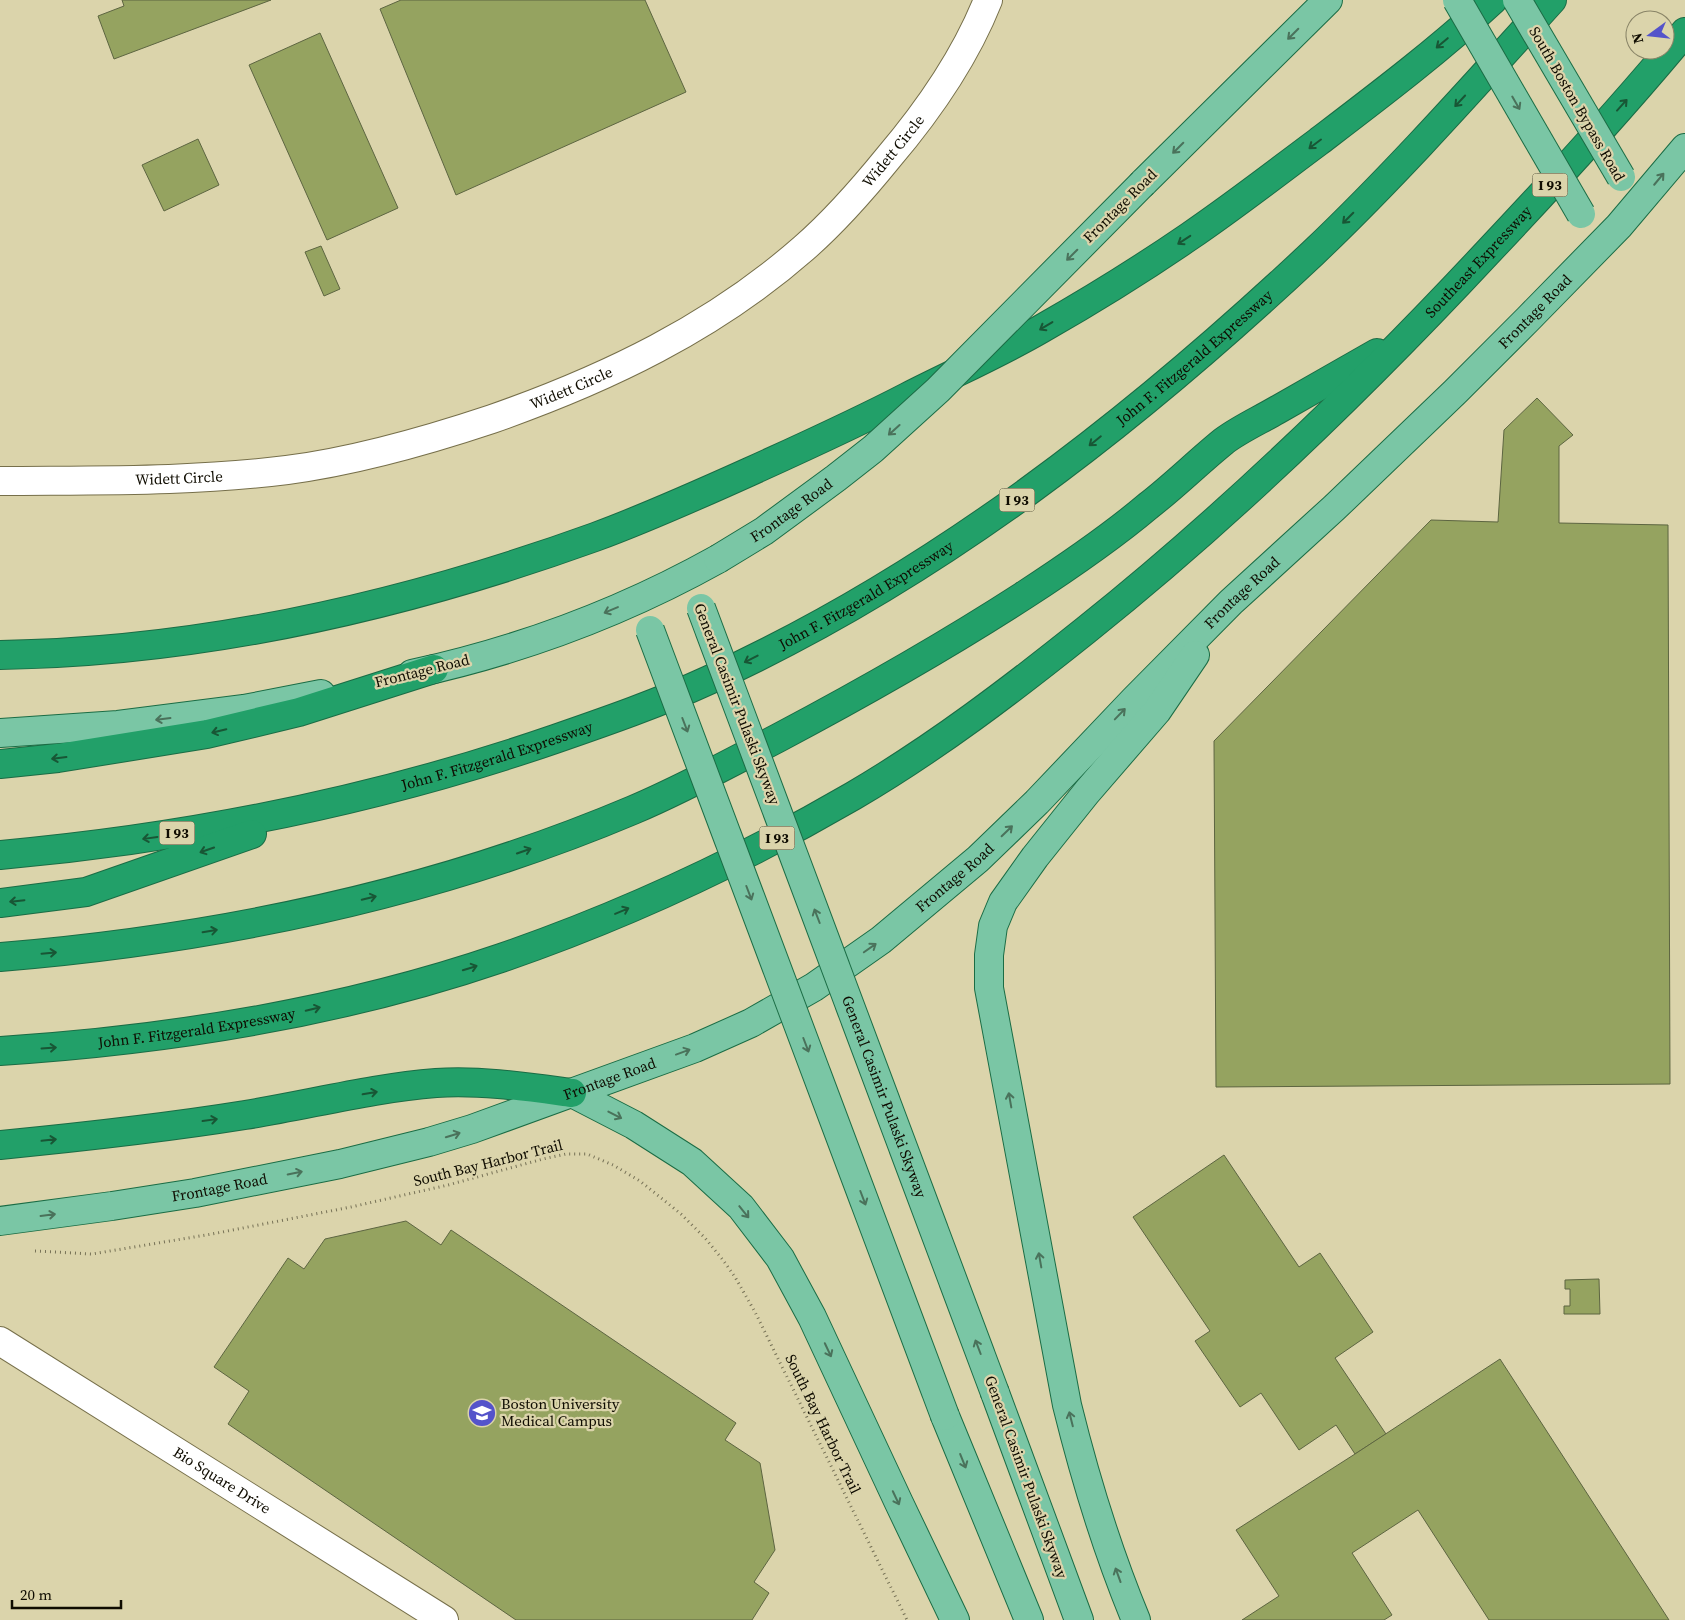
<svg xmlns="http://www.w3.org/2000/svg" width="1685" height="1620" font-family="'Source Serif 4',serif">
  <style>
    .building { fill: #95a360; stroke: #5d6541 }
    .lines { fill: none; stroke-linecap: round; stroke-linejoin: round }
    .street-casing { stroke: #766f4a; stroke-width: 30 }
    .primary-casing { stroke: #1b6c45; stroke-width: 30 }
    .highway-casing { stroke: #1b6c45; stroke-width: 30 }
    .path { stroke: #767156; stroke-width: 3; stroke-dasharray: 1 4; stroke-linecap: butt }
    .street { stroke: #fff; stroke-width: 28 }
    .primary { stroke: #7ac6a5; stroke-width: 28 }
    .highway { stroke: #22a069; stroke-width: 28 }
    .primary-bridge-casing { stroke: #1b6c45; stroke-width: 30; stroke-linecap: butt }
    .primary-bridge { stroke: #7ac6a5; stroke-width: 28 }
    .oneway { stroke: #4a725b }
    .oneway2 { stroke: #185635 }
    .labels { text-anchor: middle; stroke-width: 4.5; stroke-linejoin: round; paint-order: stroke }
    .shield { fill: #dbd4ab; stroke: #4c4834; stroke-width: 1 }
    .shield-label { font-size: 14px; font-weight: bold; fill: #0f0c01 }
    .street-label { font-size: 15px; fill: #0f0c01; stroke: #dbd4ab }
    .poi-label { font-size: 15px; fill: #0f0c01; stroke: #dbd4ab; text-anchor: start }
  </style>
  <rect width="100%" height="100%" fill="#dbd4ab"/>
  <g class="building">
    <path d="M122 0H271L114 59 98 16 124 6Z"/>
    <path d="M401 0H645L686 92 456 195 380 9Z"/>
    <path d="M320 33 398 208 327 240 249 65Z"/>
    <path d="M198 139 219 185 164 211 142 165Z"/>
    <path d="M321 246 340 289 324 296 305 252Z"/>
    <path d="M1537 398 1573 435 1559 446V523L1668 525 1670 1084 1216 1087 1214 741 1431 520 1498 522 1504 430Z"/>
    <path d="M1224 1155 1299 1267 1320 1253 1373 1332 1335 1358 1386 1434 1355 1454 1336 1425 1299 1450 1261 1393 1240 1407 1195 1341 1210 1331 1133 1217Z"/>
    <path d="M406 1221 441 1245 451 1230 736 1423 725 1440 760 1463 775 1550 754 1582 769 1593 752 1620H516L228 1424 249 1391 214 1367 288 1258 304 1269 325 1239Z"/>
    <path d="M1599 1279 1600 1314H1564V1306H1570V1289H1565V1280Z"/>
    <path d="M1500 1359 1669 1620H1489L1418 1510 1352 1553 1392 1615 1384 1620H1242L1279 1596 1236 1530 1355 1454Z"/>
  </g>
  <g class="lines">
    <defs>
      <g id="street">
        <path id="s1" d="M0 481C96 480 192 482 287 470 357 461 426 441 492 419 606 379 713 328 804 248 835 221 862 190 888 158 928 111 965 58 988 0"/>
        <path id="s2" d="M0 1341 444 1620"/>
      </g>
      <g id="primary">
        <path d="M1143 183 1328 0"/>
        <path d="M412 674C518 651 623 612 718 559"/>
        <path d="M0 733 118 725 244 709 321 694"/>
        <path d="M572 1093 634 1125 692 1162 741 1207 780 1258 812 1317 899 1503 955 1620"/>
        <path id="s3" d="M0 1221 112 1206 195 1193 340 1164 429 1142 472 1129 695 1048 751 1023 814 987 881 940 978 859 1037 802 1134 700 1231 602 1334 508 1455 392 1528 319 1619 226 1685 148"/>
        <path d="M995 1393 1079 1620"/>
        <path d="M945 1416 1029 1620"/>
        <path d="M1136 1620C1107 1550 1085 1478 1067 1405L989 988V955L993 926 1003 902 1035 857 1087 792 1157 711 1195 655"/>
      </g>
      <g id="highway">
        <path d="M0 655C203 652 404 606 595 537 647 518 698 495 749 472 802 448 855 424 907 397 952 374 998 354 1041 329 1092 300 1142 269 1190 236 1234 206 1275 174 1318 142 1377 97 1438 51 1493 0"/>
        <path d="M0 764 58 758 207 734 299 712 434 669"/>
        <path id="s4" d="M0 855C189 838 375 801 555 739 607 721 659 703 709 680 935 577 1133 422 1313 253 1397 173 1474 86 1552 0"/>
        <path d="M0 903 86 892 252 834"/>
        <path d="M0 957C217 939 432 895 633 810 683 789 730 763 778 738 861 694 944 647 1023 596 1066 568 1109 539 1148 506 1174 486 1198 462 1224 441 1240 429 1260 420 1277 410 1310 391 1344 372 1377 353"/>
        <path id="s5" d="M0 1051C170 1040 340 1013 501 958 623 916 741 861 853 796 935 748 1011 690 1086 630 1230 515 1362 387 1487 253 1555 181 1622 108 1685 32"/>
        <path d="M0 1145C82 1137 164 1128 245 1115 308 1105 372 1088 436 1083 481 1080 527 1087 572 1093"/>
      </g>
    </defs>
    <use href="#street" class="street-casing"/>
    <use href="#primary" class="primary-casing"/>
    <use href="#highway" class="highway-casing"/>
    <path class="path" d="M35 1251 92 1254 212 1234 351 1207 448 1185 543 1159 566 1154H587L613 1165 640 1181 681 1214 705 1238 723 1260 735 1277 755 1312 907 1620"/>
    <use href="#street" class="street"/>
    <use href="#primary" class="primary"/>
    <use href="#highway" class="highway"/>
    <defs>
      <g id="primary-bridge">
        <path d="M1457 0 1581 214"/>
        <path d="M1517 0 1621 177"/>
        <path id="s6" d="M718 559 764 531 836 478 873 449 938 390 1143 183"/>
        <path id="s7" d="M701 608 995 1393"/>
        <path d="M650 630 945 1416"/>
      </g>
    </defs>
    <use href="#primary-bridge" class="primary-bridge-casing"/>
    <use href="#primary-bridge" class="primary-bridge"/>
  </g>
  <defs><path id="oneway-shaft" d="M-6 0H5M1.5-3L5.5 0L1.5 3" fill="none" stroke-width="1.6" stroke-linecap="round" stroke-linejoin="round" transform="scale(1.25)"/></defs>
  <g class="oneway">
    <use href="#oneway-shaft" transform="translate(1293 34) rotate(135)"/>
    <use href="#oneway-shaft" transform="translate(1516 103) rotate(60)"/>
    <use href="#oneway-shaft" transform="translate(1178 148) rotate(135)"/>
    <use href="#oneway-shaft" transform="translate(1659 179) rotate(-50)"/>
    <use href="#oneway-shaft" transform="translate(1072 255) rotate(135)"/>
    <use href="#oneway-shaft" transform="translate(894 430) rotate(138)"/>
    <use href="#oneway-shaft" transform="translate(611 610) rotate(157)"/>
    <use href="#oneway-shaft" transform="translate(1120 714) rotate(-46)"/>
    <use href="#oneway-shaft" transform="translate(163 719) rotate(173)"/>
    <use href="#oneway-shaft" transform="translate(685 725) rotate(69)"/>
    <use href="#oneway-shaft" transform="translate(1007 831) rotate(-44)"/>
    <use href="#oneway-shaft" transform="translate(749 893) rotate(69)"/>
    <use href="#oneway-shaft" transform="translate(817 916) rotate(-111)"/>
    <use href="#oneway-shaft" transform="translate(870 948) rotate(-35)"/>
    <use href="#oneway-shaft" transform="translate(806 1045) rotate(69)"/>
    <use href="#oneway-shaft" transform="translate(683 1052) rotate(-20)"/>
    <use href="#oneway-shaft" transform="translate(1010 1100) rotate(-100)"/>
    <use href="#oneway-shaft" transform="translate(615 1115) rotate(27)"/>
    <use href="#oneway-shaft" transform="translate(453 1135) rotate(-17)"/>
    <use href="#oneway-shaft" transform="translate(295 1173) rotate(-12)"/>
    <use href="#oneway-shaft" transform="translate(863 1198) rotate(69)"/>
    <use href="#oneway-shaft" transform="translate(744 1212) rotate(51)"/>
    <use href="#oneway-shaft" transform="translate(48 1215) rotate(-7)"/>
    <use href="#oneway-shaft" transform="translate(1040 1260) rotate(-100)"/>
    <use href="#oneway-shaft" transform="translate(978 1347) rotate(-111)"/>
    <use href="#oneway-shaft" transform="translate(828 1350) rotate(65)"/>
    <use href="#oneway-shaft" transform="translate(1071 1419) rotate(-104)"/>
    <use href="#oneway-shaft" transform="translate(963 1461) rotate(68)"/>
    <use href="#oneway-shaft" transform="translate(896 1498) rotate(65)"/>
    <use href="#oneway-shaft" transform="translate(1118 1575) rotate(-110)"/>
  </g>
  <g class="oneway2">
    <use href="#oneway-shaft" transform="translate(1442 43) rotate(140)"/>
    <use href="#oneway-shaft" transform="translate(1460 101) rotate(133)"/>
    <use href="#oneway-shaft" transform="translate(1622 105) rotate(-48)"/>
    <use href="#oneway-shaft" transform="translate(1315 144) rotate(143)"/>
    <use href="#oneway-shaft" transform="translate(1348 218) rotate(135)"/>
    <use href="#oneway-shaft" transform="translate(1184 240) rotate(147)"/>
    <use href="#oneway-shaft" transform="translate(1046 326) rotate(149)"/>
    <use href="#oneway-shaft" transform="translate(1095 441) rotate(141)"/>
    <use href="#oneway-shaft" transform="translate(751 659) rotate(153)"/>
    <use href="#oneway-shaft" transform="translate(219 731) rotate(167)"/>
    <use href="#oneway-shaft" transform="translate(59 758) rotate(173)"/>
    <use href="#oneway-shaft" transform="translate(150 838) rotate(172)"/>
    <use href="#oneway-shaft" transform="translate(207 850) rotate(161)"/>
    <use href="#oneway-shaft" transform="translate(524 851) rotate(-19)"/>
    <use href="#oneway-shaft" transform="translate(369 898) rotate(-14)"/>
    <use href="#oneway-shaft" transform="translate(17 901) rotate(174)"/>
    <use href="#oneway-shaft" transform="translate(622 911) rotate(-23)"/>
    <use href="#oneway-shaft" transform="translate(210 931) rotate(-9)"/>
    <use href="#oneway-shaft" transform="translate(49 953) rotate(-5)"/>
    <use href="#oneway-shaft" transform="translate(470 968) rotate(-17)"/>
    <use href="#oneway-shaft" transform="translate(313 1009) rotate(-13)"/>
    <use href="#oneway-shaft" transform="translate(49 1048) rotate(-4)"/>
    <use href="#oneway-shaft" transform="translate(370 1093) rotate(-10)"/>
    <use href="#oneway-shaft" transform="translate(210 1120) rotate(-8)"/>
    <use href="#oneway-shaft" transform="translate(49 1140) rotate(-6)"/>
  </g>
  <defs>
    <symbol id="university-disc" viewBox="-11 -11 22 22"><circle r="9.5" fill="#5453ca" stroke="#dbd4ab"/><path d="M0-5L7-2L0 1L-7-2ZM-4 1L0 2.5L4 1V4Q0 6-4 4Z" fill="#fff"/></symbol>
  </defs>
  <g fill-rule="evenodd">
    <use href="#university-disc" x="466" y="1397" width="32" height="32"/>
  </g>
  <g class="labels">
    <g class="shield">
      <rect x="1532.5" y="173.5" width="35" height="23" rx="4"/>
      <rect x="999.5" y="488.5" width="35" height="23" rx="4"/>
      <rect x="159.5" y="821.5" width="35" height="23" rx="4"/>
      <rect x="759.5" y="826.5" width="35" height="23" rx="4"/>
    </g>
    <g class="shield-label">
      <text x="1550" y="190">I 93</text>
      <text x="1017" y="505">I 93</text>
      <text x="177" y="838">I 93</text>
      <text x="777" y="843">I 93</text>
    </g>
    <g class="street-label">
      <text transform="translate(1577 104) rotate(60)" y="5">South Boston Bypass Road</text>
      <text dy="5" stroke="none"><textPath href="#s1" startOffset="989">Widett Circle</textPath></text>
      <text transform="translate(1120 206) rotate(-45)" y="5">Frontage Road</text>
      <text dy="5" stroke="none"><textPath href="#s5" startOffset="1724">Southeast Expressway</textPath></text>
      <text dy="5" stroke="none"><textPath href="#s3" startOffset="1842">Frontage Road</textPath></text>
      <text dy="5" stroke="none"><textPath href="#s4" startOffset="1318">John F. Fitzgerald Expressway</textPath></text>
      <text dy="5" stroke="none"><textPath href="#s1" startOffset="584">Widett Circle</textPath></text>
      <text dy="5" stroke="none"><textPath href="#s1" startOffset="179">Widett Circle</textPath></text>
      <text dy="5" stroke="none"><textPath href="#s6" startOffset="88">Frontage Road</textPath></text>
      <text dy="5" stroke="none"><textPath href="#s3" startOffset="1436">Frontage Road</textPath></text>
      <text dy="5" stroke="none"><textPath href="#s4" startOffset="912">John F. Fitzgerald Expressway</textPath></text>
      <text transform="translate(422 671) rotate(-14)" y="5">Frontage Road</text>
      <text transform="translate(737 704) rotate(69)" y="5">General Casimir Pulaski Skyway</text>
      <text dy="5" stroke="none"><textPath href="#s4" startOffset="508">John F. Fitzgerald Expressway</textPath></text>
      <text dy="5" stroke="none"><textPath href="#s3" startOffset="1031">Frontage Road</textPath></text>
      <text dy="5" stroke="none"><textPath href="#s5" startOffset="198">John F. Fitzgerald Expressway</textPath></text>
      <text dy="5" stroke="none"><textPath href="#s3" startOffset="628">Frontage Road</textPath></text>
      <text dy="5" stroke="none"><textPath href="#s7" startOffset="522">General Casimir Pulaski Skyway</textPath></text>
      <text transform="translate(488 1163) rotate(-14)" y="5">South Bay Harbor Trail</text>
      <text dy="5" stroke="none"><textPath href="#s3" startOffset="222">Frontage Road</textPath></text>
      <text transform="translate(823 1424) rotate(64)" y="5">South Bay Harbor Trail</text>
      <text transform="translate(1026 1477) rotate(70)" y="5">General Casimir Pulaski Skyway</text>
      <text dy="5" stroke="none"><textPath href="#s2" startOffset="262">Bio Square Drive</textPath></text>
    </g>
    <g class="poi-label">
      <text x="501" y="1409">Boston University<tspan x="501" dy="17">Medical Campus</tspan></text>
    </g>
  </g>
  <g transform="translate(1650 35) rotate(255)"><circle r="24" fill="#dbd4ab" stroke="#898467"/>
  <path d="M0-4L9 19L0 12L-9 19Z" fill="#5453ca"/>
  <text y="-8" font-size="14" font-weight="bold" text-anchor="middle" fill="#0f0c01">N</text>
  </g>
  <path d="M12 1600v8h109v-8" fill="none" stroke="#0f0c01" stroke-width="2.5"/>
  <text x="20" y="1600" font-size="15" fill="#0f0c01" stroke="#dbd4ab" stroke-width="4" paint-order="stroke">20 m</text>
</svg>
